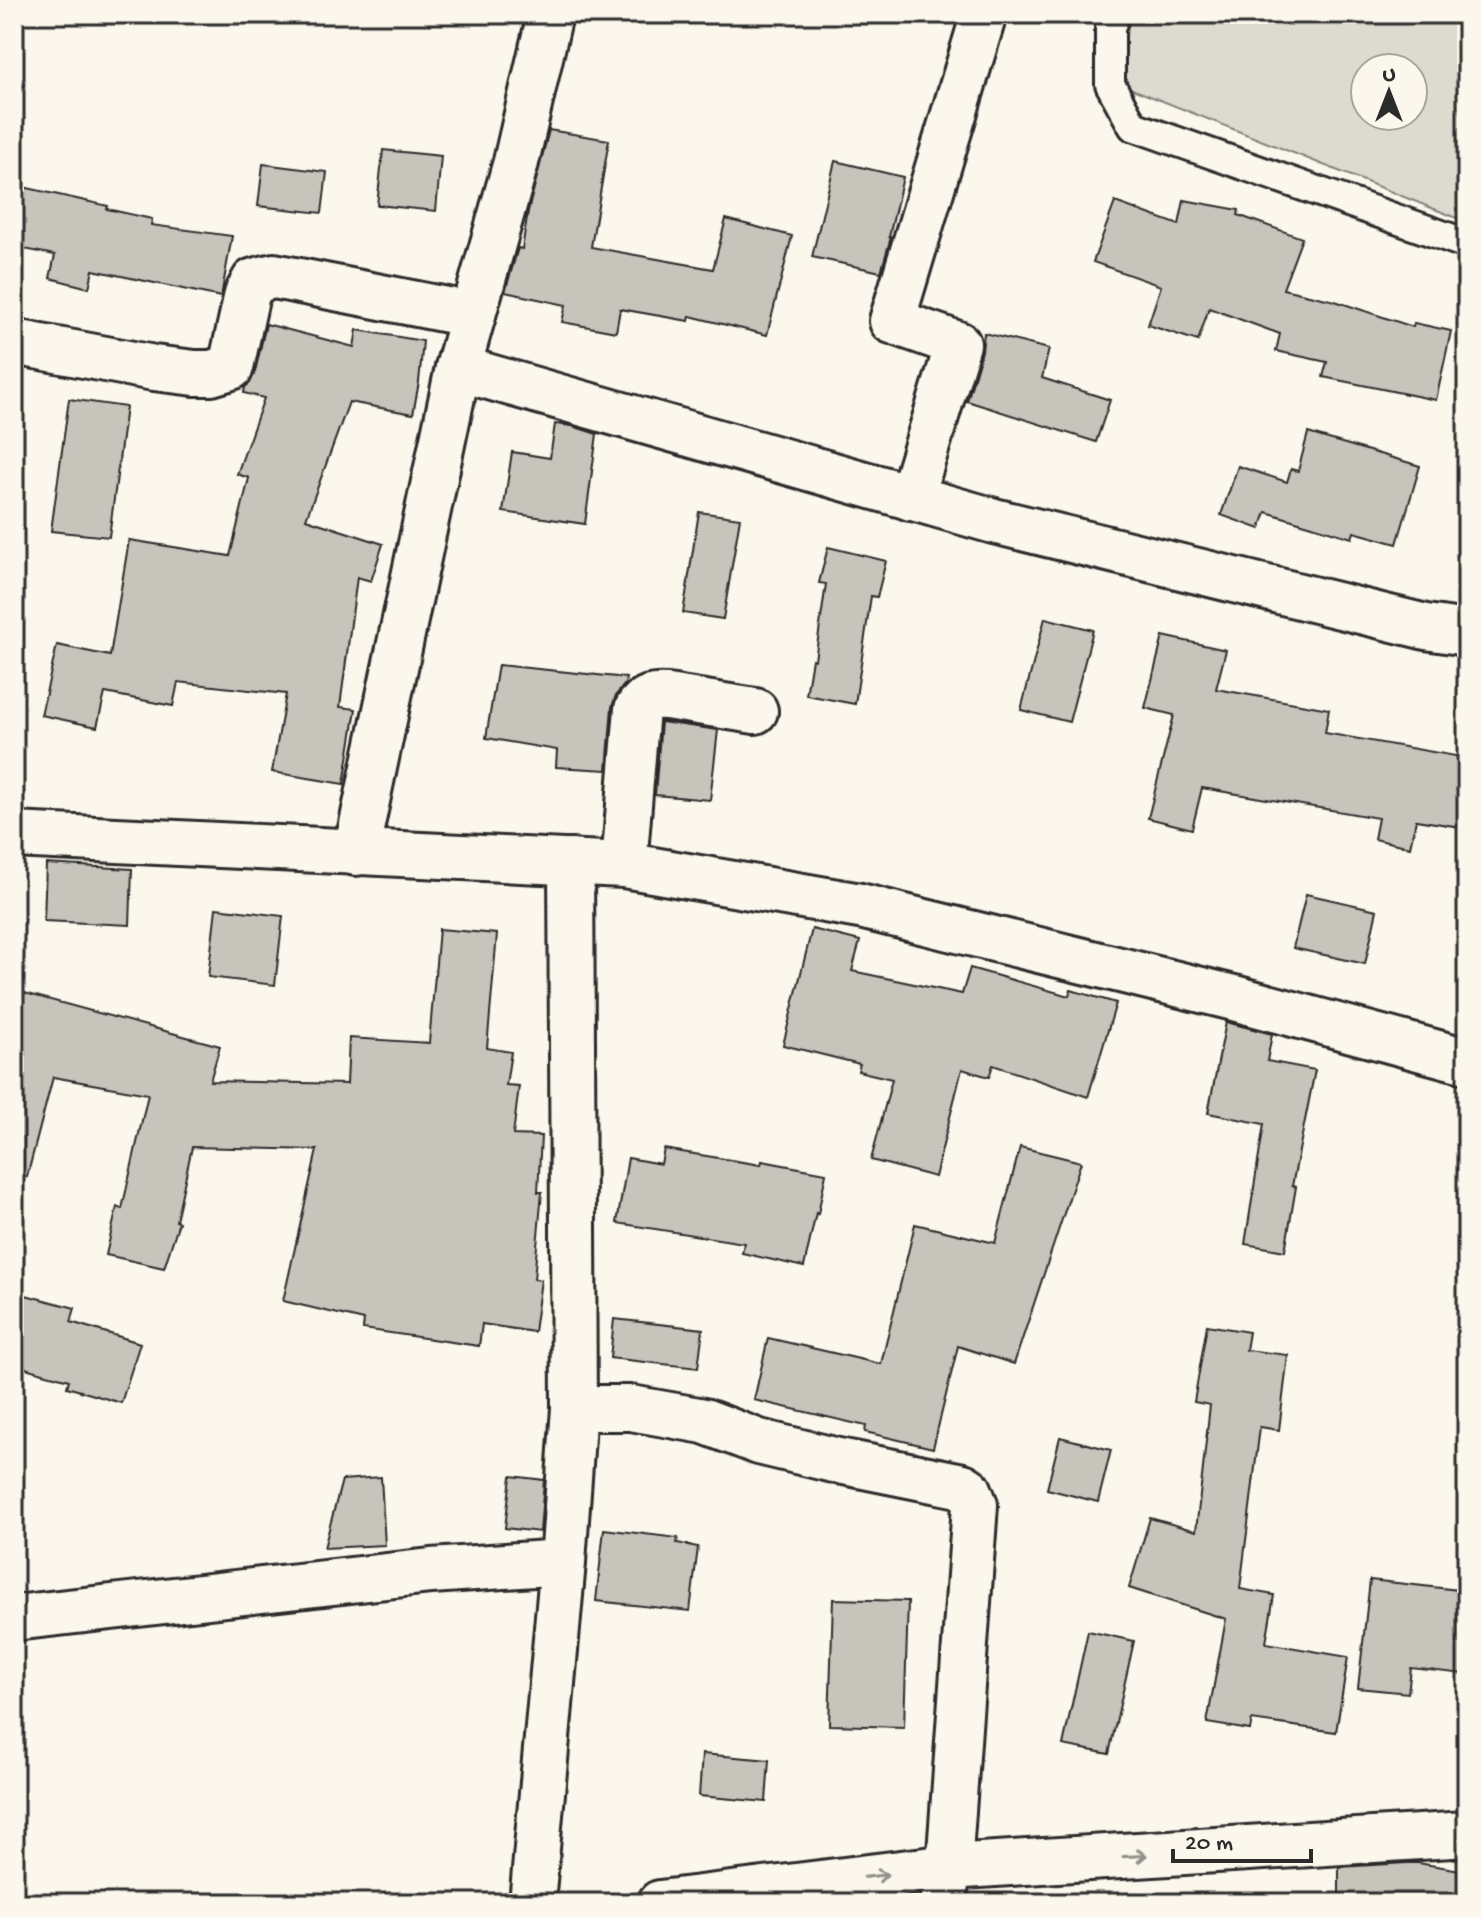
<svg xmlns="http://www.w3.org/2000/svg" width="1481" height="1917" font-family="'Gochi Hand',sans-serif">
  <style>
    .green { fill: #dddad0; stroke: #84827e; stroke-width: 2; fill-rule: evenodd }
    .building { fill: #c7c4bc; stroke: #2b2b2b; stroke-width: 2 }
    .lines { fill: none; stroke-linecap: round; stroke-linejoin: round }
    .service-casing { stroke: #2b2b2b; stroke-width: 34 }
    .minor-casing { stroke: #2b2b2b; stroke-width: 50 }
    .tertiary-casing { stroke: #2b2b2b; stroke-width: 50 }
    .secondary-casing { stroke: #2b2b2b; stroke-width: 50 }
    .service { stroke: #fbf7ec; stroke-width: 28 }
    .minor { stroke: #fbf7ec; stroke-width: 44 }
    .tertiary { stroke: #fbf7ec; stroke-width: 44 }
    .secondary { stroke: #fbf7ec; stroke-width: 44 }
    .oneway { stroke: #93918c }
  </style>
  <rect width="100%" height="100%" fill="#fbf7ec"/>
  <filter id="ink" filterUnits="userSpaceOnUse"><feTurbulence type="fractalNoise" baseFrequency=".0125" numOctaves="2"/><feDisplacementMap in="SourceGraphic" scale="16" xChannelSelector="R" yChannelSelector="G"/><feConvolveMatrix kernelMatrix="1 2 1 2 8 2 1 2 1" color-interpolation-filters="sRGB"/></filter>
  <g filter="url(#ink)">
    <path class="green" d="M1132 14H1467V222L1112 81ZM1365 68H1413V116H1365Z"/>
    <g class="building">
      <path d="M549 130 609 140 591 247 713 269 726 219 792 236 767 335 690 316 689 321 620 309 616 332 562 322 566 305 505 292 518 248 522 249 528 211Z"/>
      <path d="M383 150 441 156 436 211 377 205Z"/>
      <path d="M835 161 903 177 889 237H891L881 272 812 257Z"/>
      <path d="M263 164 327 172 322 213 258 206Z"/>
      <path d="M14 185 108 206 107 209 152 219 151 225 232 236 221 297 93 270 89 288 50 278 55 255 14 247Z"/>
      <path d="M1184 200 1239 210 1238 215 1302 238 1283 289 1335 301 1413 327 1414 323 1451 331 1436 400 1323 377 1327 362 1276 351 1280 334 1209 308 1198 341 1148 325 1161 286 1093 262 1115 202 1179 225Z"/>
      <path d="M266 324 354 347 357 330 423 341 419 382 413 414 349 402 306 519 383 544 371 581 357 577 340 707 356 709 344 784 272 772 286 694 178 682 173 706 105 693 97 727 41 715 57 645 110 656 129 540 230 556 249 478 237 474 264 398 244 393 245 387 250 383 255 372Z"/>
      <path d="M984 333 1049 349 1042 378 1110 400 1096 442 967 401 982 351Z"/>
      <path d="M69 399 126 407 109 537 51 531Z"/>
      <path d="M555 424 572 426 597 434 585 524 503 512 512 452 550 458Z"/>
      <path d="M1308 433 1420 466 1397 544 1354 532 1352 538 1266 512 1260 529 1221 515 1238 466 1287 482 1291 469 1298 471Z"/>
      <path d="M699 512 740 518 723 619 683 613Z"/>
      <path d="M828 547 886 561 877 597 871 596 855 704 806 695 812 659 815 660 826 584 819 583Z"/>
      <path d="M1045 618 1093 630 1069 722 1021 710Z"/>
      <path d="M1163 636 1226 650 1216 689 1329 709 1325 733 1467 758V828L1416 820 1410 847 1374 839 1378 818 1202 788 1192 829 1148 818 1174 715 1145 708Z"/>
      <path d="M498 665 626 678 625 684 616 695 612 707 607 770 556 767 557 750 486 738Z"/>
      <path d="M661 722 718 730 710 800 655 795Z"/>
      <path d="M46 864 132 869 130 925 44 921Z"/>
      <path d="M1306 894 1377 910 1365 964 1293 948Z"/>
      <path d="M216 908 283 916 275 985 208 977Z"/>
      <path d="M439 929 497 934 487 1048 511 1052 506 1085 519 1086 513 1135 541 1136 538 1192H542L534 1279 541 1280 534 1332 482 1324 479 1346 363 1329 364 1320 283 1301 317 1150 192 1147 176 1221 179 1222 164 1268 106 1255 117 1207 122 1209 148 1094 53 1077 27 1177 14 1175V990L220 1046 210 1081 347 1084 349 1038 429 1043Z"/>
      <path d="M812 929 860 941 852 971 962 994 970 968 1069 996 1071 990 1116 1003 1088 1097 993 1065 989 1077 962 1069 935 1177 871 1160 892 1079 858 1071 860 1064 783 1045Z"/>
      <path d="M1226 1022 1272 1034 1267 1061 1315 1070 1292 1186 1296 1187 1285 1251 1245 1244 1264 1124 1208 1113Z"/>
      <path d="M1020 1147 1081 1162 1014 1364 958 1346 933 1448 865 1432 866 1426 754 1400 768 1338 881 1364 915 1224 995 1243Z"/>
      <path d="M664 1149 761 1165 762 1161 826 1173 818 1214 816 1213 804 1267 742 1253 744 1243 617 1223 628 1158 661 1164Z"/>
      <path d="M14 1292 75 1308 71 1322 140 1343 121 1403 67 1387 69 1380 14 1365Z"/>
      <path d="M614 1319 703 1329 698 1368 610 1358Z"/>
      <path d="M1207 1325 1249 1332 1246 1350 1288 1355 1279 1430 1260 1427 1240 1589 1274 1595 1266 1643 1348 1657 1336 1732 1252 1720 1250 1730 1207 1723 1226 1619 1129 1588 1150 1518 1196 1531 1210 1405 1194 1402Z"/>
      <path d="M1060 1437 1111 1450 1098 1502 1047 1489Z"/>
      <path d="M511 1476 544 1480 540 1532 505 1528Z"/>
      <path d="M381 1477 385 1545 324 1548 342 1480Z"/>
      <path d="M604 1529 678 1538 677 1543 698 1547 690 1611 596 1601Z"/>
      <path d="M1370 1580 1467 1591V1651L1464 1674 1411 1668 1408 1693 1358 1688Z"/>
      <path d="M833 1599 908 1601 904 1727 829 1725Z"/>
      <path d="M1088 1631 1134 1641 1109 1754 1063 1745Z"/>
      <path d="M702 1754 769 1760 766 1802 699 1796Z"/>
      <path d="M1407 1863H1418L1467 1871V1903H1339V1867Z"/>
    </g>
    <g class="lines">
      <defs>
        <path id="service" d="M1115 14 1110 28V84L1133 126 1467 244"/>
        <g id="minor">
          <path d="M14 342 154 368 195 373H211L231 367 247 294 254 281 274 276 473 315"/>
          <path d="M458 368 994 521 1426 627 1467 633"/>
          <path d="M911 498 958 344 892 321 984 14"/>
          <path d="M356 853 458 368 516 162 550 14"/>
          <path d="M624 865 637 709C644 697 654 696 667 697L755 711"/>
          <path d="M574 1408H631L704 1421 759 1442 834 1460 963 1486 969 1490 975 1505 949 1867 943 1903"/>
          <path d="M14 1618 431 1571 563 1562"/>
          <path d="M532 1903 563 1562 574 1408 571 862"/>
        </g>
        <path id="tertiary" d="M14 835 624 865 860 906 1234 998 1467 1061"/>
        <path id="secondary" d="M660 1903 949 1867 1467 1834"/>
      </defs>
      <use href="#service" class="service-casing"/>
      <use href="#minor" class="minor-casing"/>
      <use href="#tertiary" class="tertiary-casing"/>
      <use href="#secondary" class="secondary-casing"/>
      <use href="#service" class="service"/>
      <use href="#minor" class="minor"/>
      <use href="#tertiary" class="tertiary"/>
      <use href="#secondary" class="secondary"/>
    </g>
    <defs><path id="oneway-shaft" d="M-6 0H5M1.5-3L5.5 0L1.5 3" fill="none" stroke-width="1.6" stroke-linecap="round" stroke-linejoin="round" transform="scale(2)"/></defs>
    <g class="oneway">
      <use href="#oneway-shaft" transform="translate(1135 1856) rotate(-3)"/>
      <use href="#oneway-shaft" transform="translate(876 1876) rotate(-7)"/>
    </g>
  </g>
  <rect width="1481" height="1917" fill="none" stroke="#fbf7ec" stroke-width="48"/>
  <rect x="24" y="24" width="1433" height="1869" fill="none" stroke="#2b2b2b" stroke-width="3" filter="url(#ink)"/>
  <g transform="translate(1389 92)"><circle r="38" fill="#fbf7ec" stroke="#a8a59f" stroke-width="2"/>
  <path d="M0-6L14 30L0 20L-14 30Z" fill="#2b2b2b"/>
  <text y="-12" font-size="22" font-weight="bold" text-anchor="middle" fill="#2b2b2b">U</text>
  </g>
  <path d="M1173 1849v12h138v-12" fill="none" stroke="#2b2b2b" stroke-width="4"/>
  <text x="1185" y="1849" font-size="24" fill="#2b2b2b" stroke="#fbf7ec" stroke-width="6" paint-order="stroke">20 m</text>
</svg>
